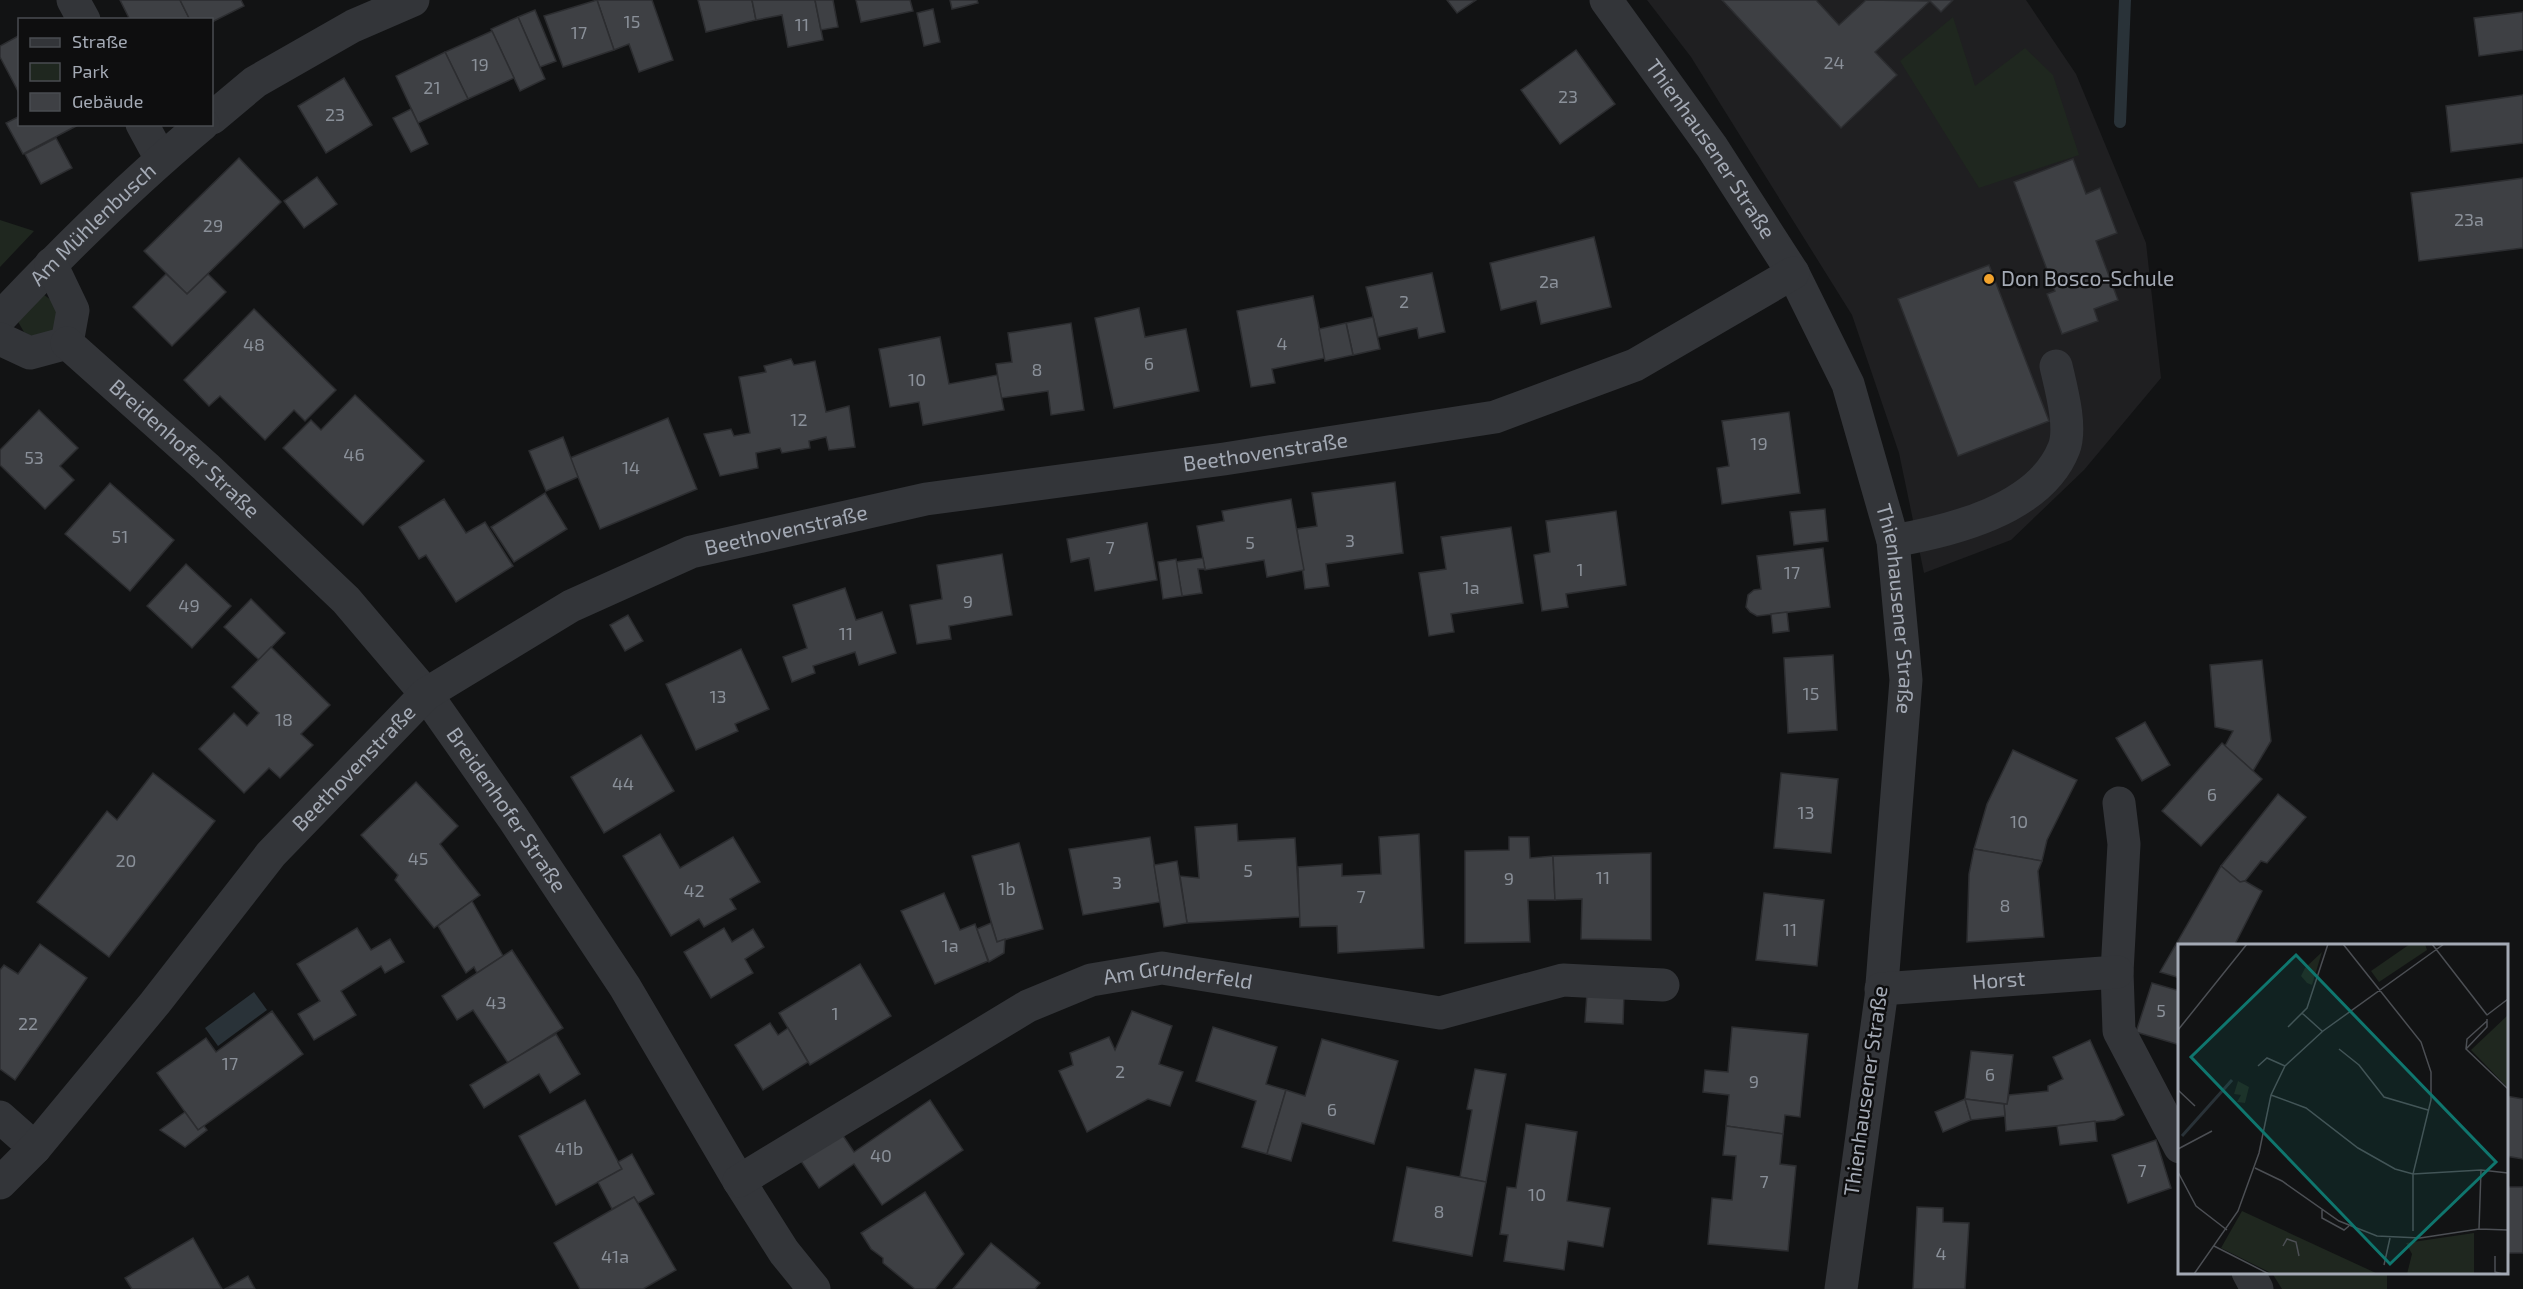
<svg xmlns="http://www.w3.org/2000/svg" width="2523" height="1289" font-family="'Exo 2',sans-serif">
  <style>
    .built { fill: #1f1f21 }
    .green { fill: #1f271f }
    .water { fill: #293238 }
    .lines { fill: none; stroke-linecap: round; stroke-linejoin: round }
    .stream { stroke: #293238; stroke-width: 12 }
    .building { fill: #3e4044; stroke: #2c2d30; stroke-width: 1.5 }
    .minor { stroke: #333539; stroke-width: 33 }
    .poi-dot { fill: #f3a32c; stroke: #0e0e0f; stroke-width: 2 }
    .labels { text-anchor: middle; stroke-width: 5; stroke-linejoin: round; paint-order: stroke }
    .number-label { font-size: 18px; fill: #8a9099 }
    .street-label { font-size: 21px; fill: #a4aab5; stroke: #0e0e0f }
    .poi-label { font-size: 21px; fill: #a4aab5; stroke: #0e0e0f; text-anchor: start }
    .inset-river { fill: none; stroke: #293238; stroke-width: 3 }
    .inset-road { fill: none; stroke: #4c4f54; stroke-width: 1.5 }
    .view { fill: #0f766e; fill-opacity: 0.15; stroke: #0f766e; stroke-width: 3 }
    .inset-edge { fill: none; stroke: #a4aab5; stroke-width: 3 }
  </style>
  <rect width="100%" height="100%" fill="#121314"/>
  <path class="built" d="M1647 0H2026L2076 74 2146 243 2161 378 2084 470 2011 540 1924 573 1899 453 1852 315 1691 57Z"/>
  <g class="green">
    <path d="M1953 17 1975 86 2025 48 2053 75 2079 155 1979 188 1900 61Z"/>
    <path d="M0 220 34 231 0 267Z"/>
    <path d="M44 295 57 304 55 332 36 338 24 332 17 320Z"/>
    <path d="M2272 1273H2387V1289H2282Z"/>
  </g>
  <path class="water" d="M254 992 267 1010 218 1046 205 1028Z"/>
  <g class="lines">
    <path class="stream" d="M2120 122 2125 0"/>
  </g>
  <g class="building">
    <path d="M120 0H180L190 20H130Z"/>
    <path d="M180 0H241L244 6 212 22V20H190Z"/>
    <path d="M597 0H652L673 60 639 72 629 44 614 50Z"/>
    <path d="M597 0 614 50 563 67 544 16Z"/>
    <path d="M698 0H752L756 20 706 32Z"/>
    <path d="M752 0H815L823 40 788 47 782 15 756 20Z"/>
    <path d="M815 0H833L838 27 821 30Z"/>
    <path d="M856 0H910L913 11 861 22Z"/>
    <path d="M950 0H977L978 3 952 9Z"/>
    <path d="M1447 0H1476L1457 13Z"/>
    <path d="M1722 0H1816L1839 25 1866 0 1930 1 1875 52 1897 75 1841 128Z"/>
    <path d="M1929 0H1953L1941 12Z"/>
    <path d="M933 9 940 42 924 46 917 13Z"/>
    <path d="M535 10 556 61 540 67 518 17Z"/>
    <path d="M2523 12V50L2479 56 2474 18Z"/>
    <path d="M518 17 545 79 520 91 491 29Z"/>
    <path d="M492 31 514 78 468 99 445 52Z"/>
    <path d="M20 35V95L0 57V46Z"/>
    <path d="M1576 50 1615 104 1560 144 1521 90Z"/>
    <path d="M445 52 468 99 418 123 396 76Z"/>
    <path d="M344 78 372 125 326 153 298 106Z"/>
    <path d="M2523 95V143L2451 152 2446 106Z"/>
    <path d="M411 109 428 144 411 152 393 118Z"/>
    <path d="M20 116V124H80L23 154 6 123Z"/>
    <path d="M56 138 72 168 41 184 25 154Z"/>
    <path d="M239 158 281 202 187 294 144 251Z"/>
    <path d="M2073 159 2086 194 2100 188 2117 233 2096 241 2118 300 2094 309 2098 321 2062 334 2047 294 2055 291 2014 182Z"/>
    <path d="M317 177 337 204 304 228 284 201Z"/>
    <path d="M2523 178V248L2419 261 2411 193Z"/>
    <path d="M1594 237 1611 307 1541 324 1536 301 1501 310 1490 263Z"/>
    <path d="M1989 265 2049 421 1958 456 1898 299Z"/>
    <path d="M1432 273 1445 332 1419 338 1417 328 1378 337 1366 287Z"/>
    <path d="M166 274 187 294 208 274 226 292 172 346 133 307Z"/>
    <path d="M1313 296 1325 358 1272 369 1275 383 1251 387 1237 311Z"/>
    <path d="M1139 308 1145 337 1186 329 1199 391 1114 408 1095 318Z"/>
    <path d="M254 309 336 390 305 421 294 410 265 440 220 396 209 406 184 380Z"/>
    <path d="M1373 317 1380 349 1353 355 1346 323Z"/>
    <path d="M1071 323 1084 410 1051 415 1048 391 1001 398 996 364 1012 362 1008 333Z"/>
    <path d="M1346 323 1353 355 1325 361 1319 329Z"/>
    <path d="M940 337 949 384 997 375 1004 410 923 425 919 402 890 407 879 349Z"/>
    <path d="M791 359 794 365 815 361 826 412 849 406 855 447 829 450 826 437 809 441 810 448 782 453 780 448 756 453 758 468 720 476 704 434 731 429 734 436 750 433 739 377 766 372 764 366Z"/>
    <path d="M355 395 424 461 363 525 283 448 311 420 321 430Z"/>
    <path d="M39 410 78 448 60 466 74 480 45 509 0 465V450Z"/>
    <path d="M1789 412 1800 493 1722 504 1717 468 1729 466 1722 421Z"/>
    <path d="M668 418 697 489 600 529 570 458Z"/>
    <path d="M563 437 578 477 546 491 529 451Z"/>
    <path d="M1395 482 1403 553 1326 564 1329 586 1305 589 1297 529 1317 526 1312 493Z"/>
    <path d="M110 483 174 540 130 591 65 534Z"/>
    <path d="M545 493 567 529 514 562 491 527Z"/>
    <path d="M444 499 466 533 485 522 513 566 456 602 426 555 419 559 399 527Z"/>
    <path d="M1291 499 1304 570 1267 577 1264 560 1205 570 1197 526 1224 521 1222 511Z"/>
    <path d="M1825 509 1828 541 1794 545 1790 512Z"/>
    <path d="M1616 511 1626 585 1566 594 1568 607 1542 611 1534 555 1550 552 1546 521Z"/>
    <path d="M1147 523 1157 580 1095 591 1089 558 1071 562 1067 539Z"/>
    <path d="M1511 527 1523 603 1451 614 1454 632 1429 636 1419 573 1446 569 1441 537Z"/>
    <path d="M1823 548 1830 607 1757 616 1750 612 1746 607 1748 595 1754 590 1761 589 1757 556Z"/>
    <path d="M1002 554 1012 615 949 626 951 639 917 644 910 605 942 599 937 565Z"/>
    <path d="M1203 558 1205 569H1198L1202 593 1182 596 1176 562Z"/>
    <path d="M1176 559 1182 596 1163 599 1158 562Z"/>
    <path d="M186 564 231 606 192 648 147 606Z"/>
    <path d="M845 588 856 620 882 612 896 653 859 665 855 652 813 666 815 673 792 682 783 657 807 648 793 605Z"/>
    <path d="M251 599 285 633 259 660 224 627Z"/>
    <path d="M1787 612 1789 631 1773 633 1771 614Z"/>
    <path d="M628 615 643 641 625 651 610 625Z"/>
    <path d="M271 647 330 705 301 734 313 745 280 778 269 768 244 793 199 749 234 713 247 726 259 713 232 687Z"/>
    <path d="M741 649 769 709 735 724 738 731 696 750 666 684Z"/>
    <path d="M1833 655 1837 730 1788 733 1784 658Z"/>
    <path d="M2262 660 2271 741 2253 771 2225 746 2233 731 2215 727 2210 665Z"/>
    <path d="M2145 722 2170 765 2142 781 2116 738Z"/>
    <path d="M641 735 674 791 604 833 571 777Z"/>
    <path d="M2222 743 2262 779 2201 846 2162 811Z"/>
    <path d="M2013 750 2077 780 2047 840 2042 861 1974 849 1987 804Z"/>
    <path d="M153 773 215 821 109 957 37 902 107 811 117 820Z"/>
    <path d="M1781 773 1838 779 1831 853 1774 848Z"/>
    <path d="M416 782 458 826 440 844 480 895 434 928 395 880 398 875 361 835Z"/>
    <path d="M2278 794 2306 817 2267 863 2261 861 2245 881 2240 882 2221 866Z"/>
    <path d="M1237 824 1238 841 1295 838 1300 917 1187 923 1180 876 1199 878 1195 827Z"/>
    <path d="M660 834 680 868 733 837 760 882 730 899 736 909 704 927 699 919 671 936 623 856Z"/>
    <path d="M1419 834 1424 948 1338 953 1337 926 1300 927 1298 867 1342 864V876L1381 874 1379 837Z"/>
    <path d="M1150 837 1160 902 1083 915 1069 849Z"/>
    <path d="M1509 837H1529L1530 858 1553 856 1555 900H1528L1530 942 1465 943V851L1509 850Z"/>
    <path d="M1019 843 1043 929 997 942 972 856Z"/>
    <path d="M1974 849 2042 861 2038 871 2044 937 1967 942 1969 874Z"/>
    <path d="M1651 853V940L1581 939 1582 899 1555 900 1553 856Z"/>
    <path d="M1177 861 1187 923 1164 927 1154 865Z"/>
    <path d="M2221 866 2240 882 2245 881 2262 891 2234 946H2180V978L2160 972Z"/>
    <path d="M944 893 960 930 975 924 988 961 935 984 901 911Z"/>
    <path d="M1764 893 1824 900 1817 966 1756 960Z"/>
    <path d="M472 901 503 956 477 973 474 967 466 973 438 926Z"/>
    <path d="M991 923 997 942 1005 939 1004 953 989 962 977 929Z"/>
    <path d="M357 928 371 950 390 939 404 962 385 973 381 966 341 991 356 1015 314 1040 298 1014 320 1001 297 964Z"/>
    <path d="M724 928 732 942 753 929 764 947 745 959 753 973 711 998 684 952Z"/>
    <path d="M40 944 87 978 15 1080 0 1069V970L4 965 18 974Z"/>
    <path d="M512 950 563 1028 508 1063 473 1010 457 1020 442 996Z"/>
    <path d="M860 964 891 1016 810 1065 779 1013Z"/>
    <path d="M2152 983 2180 991V1045L2136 1032Z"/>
    <path d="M1587 993 1624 994 1623 1024 1585 1022Z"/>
    <path d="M272 1011 303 1054 198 1130 157 1073 206 1038 216 1052Z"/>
    <path d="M1132 1011 1172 1026 1159 1064 1183 1072 1170 1106 1148 1099 1087 1132 1059 1071 1073 1065 1070 1053 1109 1037 1115 1050Z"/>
    <path d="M770 1023 778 1035 788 1028 808 1062 763 1090 735 1045Z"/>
    <path d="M1213 1027 1277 1047 1266 1084 1286 1090 1267 1154 1242 1147 1256 1101 1196 1081Z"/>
    <path d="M1732 1027 1808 1034 1800 1117 1785 1115 1783 1134 1726 1126 1729 1095 1703 1092 1705 1070 1728 1072Z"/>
    <path d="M556 1034 580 1074 550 1093 539 1074 484 1108 470 1085Z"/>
    <path d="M1322 1039 1398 1061 1374 1144 1302 1123 1291 1161 1267 1154 1286 1090 1305 1096Z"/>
    <path d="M2090 1040 2124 1115 2115 1120 2006 1131 2004 1104H2007L2009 1095 2048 1091V1086L2063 1079 2053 1057Z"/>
    <path d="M1971 1051 2013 1055 2007 1104 1965 1099Z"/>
    <path d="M1475 1069 1506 1074 1486 1182 1460 1177 1472 1110 1467 1109Z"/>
    <path d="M2506 1096 2523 1099V1159L2506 1156Z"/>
    <path d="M1965 1099 1971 1120 1943 1132 1935 1112Z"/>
    <path d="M1965 1099 2004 1104 2005 1116 1971 1120Z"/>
    <path d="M585 1100 622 1169 556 1205 519 1136Z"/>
    <path d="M930 1100 963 1150 882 1205 854 1164 819 1188 801 1161 842 1134 854 1152Z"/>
    <path d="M185 1112 198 1130 204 1126 207 1130 185 1147 160 1130Z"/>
    <path d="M2095 1121 2097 1141 2060 1145 2057 1126Z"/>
    <path d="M1526 1124 1577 1132 1567 1201 1610 1208 1603 1247 1568 1241 1564 1270 1504 1261 1508 1235 1500 1234 1507 1187 1516 1188Z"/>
    <path d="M1726 1126 1783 1134 1780 1164 1796 1166 1788 1251 1708 1244 1712 1198 1732 1200 1736 1156 1723 1155Z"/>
    <path d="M2156 1140 2171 1188 2128 1203 2112 1155Z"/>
    <path d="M632 1154 654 1194 638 1203 634 1197 612 1209 598 1182 622 1169 618 1162Z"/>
    <path d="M1407 1167 1486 1182 1472 1256 1393 1241Z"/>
    <rect x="2506" y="1187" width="17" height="66"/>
    <path d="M925 1192 964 1254 935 1289H915L883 1263V1258L871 1249 861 1233Z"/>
    <path d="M634 1197 676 1270 643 1289H580L554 1243Z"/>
    <path d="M1917 1207 1943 1208V1222L1969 1223 1965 1289H1913Z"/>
    <path d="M193 1238 222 1289H132L125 1278Z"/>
    <path d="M991 1243 1040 1283 1035 1289H953Z"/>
    <path d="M248 1276 255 1289H225Z"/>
  </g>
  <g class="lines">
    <g class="minor">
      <path d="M73 0 84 20"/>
      <path id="s1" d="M1606 0 1712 147 1793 273 1848 384 1893 541 1906 680 1881 997 1841 1289"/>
      <path d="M212 118 255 82 353 26 413 0"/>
      <path d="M142 124 161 159"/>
      <path id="s2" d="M0 318C64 250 131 184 203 124"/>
      <path d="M0 339 30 353 67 343 73 310 51 264"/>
      <path id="s3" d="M67 343 206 467 346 600 426 694 513 818 625 987 739 1181 784 1252 814 1289"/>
      <path d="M1893 541C1950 531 2040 510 2064 448 2072 427 2061 388 2056 366"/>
      <path d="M2119 803 2124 844 2117 972 2119 1031 2180 1147"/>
      <path id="s4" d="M1881 989 2117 972"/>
      <path d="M0 1117 35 1148"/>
      <path id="s5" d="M739 1181 1028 1006 1091 980 1162 968 1440 1013 1563 980 1663 985"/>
      <path id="s6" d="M0 1183 35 1148 155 1003 271 854 426 694 571 606 691 552 926 499 1224 459 1495 417 1635 365 1793 273"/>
      <path d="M2248 1272 2257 1289"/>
    </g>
  </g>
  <circle class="poi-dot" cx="1989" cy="279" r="6"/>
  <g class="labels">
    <g class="number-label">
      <text x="632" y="28">15</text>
      <text x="802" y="31">11</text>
      <text x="579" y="39">17</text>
      <text x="1834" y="69">24</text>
      <text x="480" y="71">19</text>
      <text x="432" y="94">21</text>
      <text x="1568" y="103">23</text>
      <text x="335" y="121">23</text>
      <text x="2469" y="226">23a</text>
      <text x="213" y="232">29</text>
      <text x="1549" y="288">2a</text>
      <text x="1404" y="308">2</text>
      <text x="1282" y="350">4</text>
      <text x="254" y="351">48</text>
      <text x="1149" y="370">6</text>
      <text x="1037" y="376">8</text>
      <text x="917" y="386">10</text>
      <text x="799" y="426">12</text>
      <text x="1759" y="450">19</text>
      <text x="354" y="461">46</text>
      <text x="34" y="464">53</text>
      <text x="631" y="474">14</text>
      <text x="120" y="543">51</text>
      <text x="1350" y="547">3</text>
      <text x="1250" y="549">5</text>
      <text x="1110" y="554">7</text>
      <text x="1580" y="576">1</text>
      <text x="1792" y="579">17</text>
      <text x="1471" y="594">1a</text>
      <text x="968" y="608">9</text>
      <text x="189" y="612">49</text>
      <text x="846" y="640">11</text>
      <text x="1811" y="700">15</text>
      <text x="718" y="703">13</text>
      <text x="284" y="726">18</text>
      <text x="623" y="790">44</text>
      <text x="2212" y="801">6</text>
      <text x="1806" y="819">13</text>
      <text x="2019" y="828">10</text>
      <text x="418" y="865">45</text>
      <text x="126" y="867">20</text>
      <text x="1248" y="877">5</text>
      <text x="1603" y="884">11</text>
      <text x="1509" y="885">9</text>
      <text x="1117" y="889">3</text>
      <text x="1007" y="895">1b</text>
      <text x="694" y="897">42</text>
      <text x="1361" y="903">7</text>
      <text x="2005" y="912">8</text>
      <text x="1790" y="936">11</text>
      <text x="950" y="952">1a</text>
      <text x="496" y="1009">43</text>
      <text x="2161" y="1017">5</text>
      <text x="835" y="1020">1</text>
      <text x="28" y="1030">22</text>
      <text x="230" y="1070">17</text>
      <text x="1120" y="1078">2</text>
      <text x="1990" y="1081">6</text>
      <text x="1754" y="1088">9</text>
      <text x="1332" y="1116">6</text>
      <text x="569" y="1155">41b</text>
      <text x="881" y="1162">40</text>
      <text x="2142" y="1177">7</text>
      <text x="1764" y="1188">7</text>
      <text x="1537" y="1201">10</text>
      <text x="1439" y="1218">8</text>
      <text x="1941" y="1260">4</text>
      <text x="615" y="1263">41a</text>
    </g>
    <g class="street-label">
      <text dy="7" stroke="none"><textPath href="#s1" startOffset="182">Thienhausener Straße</textPath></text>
      <text dy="7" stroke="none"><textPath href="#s2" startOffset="132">Am Mühlenbusch</textPath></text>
      <text dy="7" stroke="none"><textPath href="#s3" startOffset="158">Breidenhofer Straße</textPath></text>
      <text dy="7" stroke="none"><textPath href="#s6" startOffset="1534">Beethovenstraße</textPath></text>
      <text dy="7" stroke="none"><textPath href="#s6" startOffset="1048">Beethovenstraße</textPath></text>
      <text dy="7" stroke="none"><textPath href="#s1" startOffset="686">Thienhausener Straße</textPath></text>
      <text dy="7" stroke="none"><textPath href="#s6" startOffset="546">Beethovenstraße</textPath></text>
      <text dy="7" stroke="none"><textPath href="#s3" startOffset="644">Breidenhofer Straße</textPath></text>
      <text dy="7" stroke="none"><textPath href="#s4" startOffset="118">Horst</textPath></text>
      <text dy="7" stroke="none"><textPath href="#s5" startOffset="494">Am Grunderfeld</textPath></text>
      <text transform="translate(1866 1091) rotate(-82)" y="7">Thienhausener Straße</text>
    </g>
    <g class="poi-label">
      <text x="2001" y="286">Don Bosco-Schule</text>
    </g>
  </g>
  <g transform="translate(2178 944)">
    <rect width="330" height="330" fill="#121314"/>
    <path d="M232 0H247L249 6 201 38 193 27ZM144 8 134 41 129 39 123 32 127 24ZM330 71V144L293 106ZM60 137 71 143 67 159 59 158 63 151 56 150ZM64 267 200 330H95L43 304ZM296 289V330H229L234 310 228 299Z" fill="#1f271f"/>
    <path class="inset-river" d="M4 192 54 136"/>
    <path class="inset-road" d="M165 0 243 98 253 128V156L235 230V287M254 0 309 71M124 69 144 87M309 71 330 55M309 77 289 95 288 105 330 145M110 83 129 64 150 0M0 86 69 0M161 105 181 121 206 153 250 166M288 105 309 83V75M80 122 89 114 107 122M0 146 17 162M93 151 128 164 180 204 217 225 235 230 303 226 330 229M0 205 34 187M77 224 104 237 161 277 199 292 242 294 301 285 330 286M0 228 18 262 49 286M144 266V274L166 286 171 282M301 285 303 226M36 302 91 330M105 302 109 295 118 298 121 312M317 312V328L325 330M206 321 212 294M16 330 60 267 81 209 93 151 107 122 145 87 266 0"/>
    <path class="view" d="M118 11 318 218 212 320 13 113Z"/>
    <rect width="330" height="330" class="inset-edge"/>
  </g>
  <rect x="18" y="18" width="195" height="108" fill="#0e0e0f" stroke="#4a4c51" stroke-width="1.5"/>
  <rect x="30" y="38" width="30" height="9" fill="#333539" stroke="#4a4c51" stroke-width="1.5"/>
  <text x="72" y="48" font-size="18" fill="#a4aab5">Straße</text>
  <rect x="30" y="63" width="30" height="18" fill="#1f271f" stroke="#4a4c51" stroke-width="1.5"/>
  <text x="72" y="78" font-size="18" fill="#a4aab5">Park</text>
  <rect x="30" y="93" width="30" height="18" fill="#3e4044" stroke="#4a4c51" stroke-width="1.5"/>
  <text x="72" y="108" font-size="18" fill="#a4aab5">Gebäude</text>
</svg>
